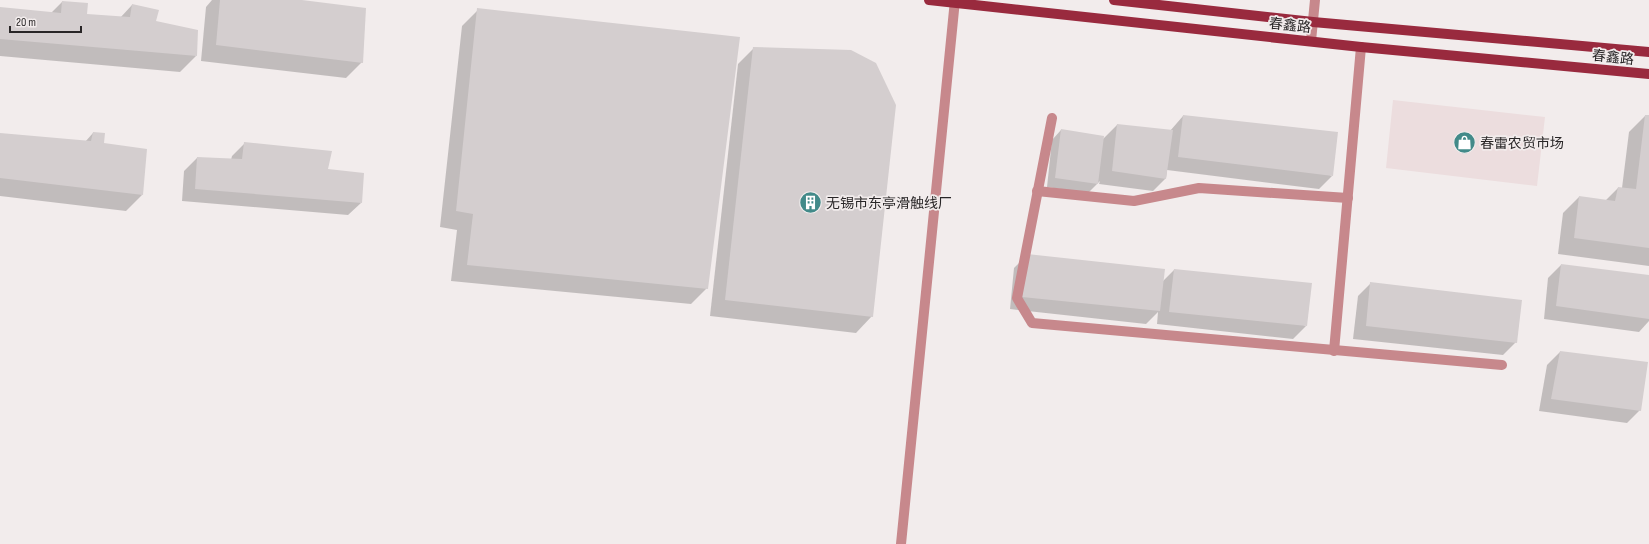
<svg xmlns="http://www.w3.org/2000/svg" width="1649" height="544" font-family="'Sofia Sans Condensed','Noto Sans SC',sans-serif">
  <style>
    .built { fill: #ecddde }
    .shadow { fill: #0003 }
    .building { fill: #d4cecf }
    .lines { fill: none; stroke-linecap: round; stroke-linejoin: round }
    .minor { stroke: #c7888c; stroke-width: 10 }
    .major { stroke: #992a3e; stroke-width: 10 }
    .labels { text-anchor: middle; stroke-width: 3.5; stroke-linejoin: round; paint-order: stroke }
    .street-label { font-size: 14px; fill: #292627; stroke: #f2ecec }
    .poi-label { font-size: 14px; fill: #292627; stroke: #f2ecec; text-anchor: start }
  </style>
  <rect width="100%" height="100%" fill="#f2ecec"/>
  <path class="built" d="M1393 100 1545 117 1537 186 1386 168Z"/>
  <g class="shadow">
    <path d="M212 0H294L362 62 346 78 201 61 206 7Z"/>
    <path d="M62 2 86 15 120 18 132 5 196 56 180 72 0 56V8L51 13Z"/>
    <path d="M478 10 707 288 691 304 451 281 457 230 440 227 462 26Z"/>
    <path d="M754 48 872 316 856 333 710 316 738 64Z"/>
    <path d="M1183 116 1332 176 1319 189 1167 170 1166 178 1153 191 1099 184 1100 181 1088 193 1047 187 1052 140 1061 130 1103 139 1117 125 1170 131Z"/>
    <path d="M1645 116H1649V266L1558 254 1563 213 1579 197 1605 201 1618 188H1622L1629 132Z"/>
    <path d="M93 133 142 195 126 211 0 196V134L85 142Z"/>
    <path d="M245 143 327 170 361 203 348 215 182 201 184 171 197 158 231 160 232 156Z"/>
    <path d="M1027 255 1163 281 1174 270 1306 326 1293 339 1157 324 1158 312 1146 324 1010 309 1014 268Z"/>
    <path d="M1561 265 1649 276V321L1639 332 1544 319 1548 278Z"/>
    <path d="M1371 283 1516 342 1503 355 1353 339 1358 296Z"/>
    <path d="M1560 352 1640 410 1627 423 1539 411 1547 365Z"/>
  </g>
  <g class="building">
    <path d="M220 0H302L366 8 363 63 216 45Z"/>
    <path d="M62 1 88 3 87 14 130 17 132 4 159 10 156 21 198 30 197 56 0 39V7L61 13Z"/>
    <path d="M477 8 740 37 708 289 467 265 473 214 456 211Z"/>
    <path d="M753 47 851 50 876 63 896 105 873 317 725 300Z"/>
    <path d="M1183 115 1338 132 1333 176 1178 157Z"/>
    <path d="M1645 115H1649V248L1574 238 1579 196 1615 201 1618 187 1636 189Z"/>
    <path d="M1117 124 1173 130 1166 179 1112 171Z"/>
    <path d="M1061 129 1104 136 1098 184 1055 178Z"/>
    <path d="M93 132 105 133 104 143 147 149 143 195 0 178V133L91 141Z"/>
    <path d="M244 142 332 151 328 169 364 173 362 203 195 189 197 157 242 159Z"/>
    <path d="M1027 254 1165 269 1160 311 1022 297Z"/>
    <path d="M1561 264 1649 275V319L1556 306Z"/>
    <path d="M1174 269 1312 283 1307 326 1169 312Z"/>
    <path d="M1370 282 1522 300 1517 343 1366 326Z"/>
    <path d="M1560 351 1648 362 1641 411 1551 399Z"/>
  </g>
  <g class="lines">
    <g class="minor">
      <path d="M1311 41 1315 0"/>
      <path d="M1052 118 1017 298 1032 323 1502 365"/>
      <path d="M1037 191 1134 201 1199 188 1348 198"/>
      <path d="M1334 351 1361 47"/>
      <path d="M901 544 955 0"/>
    </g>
    <g class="major">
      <path d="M929 0 1361 47 1649 74"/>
      <path d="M1114 0 1313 22 1649 52"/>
    </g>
  </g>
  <defs>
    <symbol id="shop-disc" viewBox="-11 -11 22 22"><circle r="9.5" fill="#428a89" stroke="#f2ecec"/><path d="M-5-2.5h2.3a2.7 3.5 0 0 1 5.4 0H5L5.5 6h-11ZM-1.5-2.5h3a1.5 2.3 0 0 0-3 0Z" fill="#fff"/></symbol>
    <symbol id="building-disc" viewBox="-11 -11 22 22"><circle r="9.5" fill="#428a89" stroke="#f2ecec"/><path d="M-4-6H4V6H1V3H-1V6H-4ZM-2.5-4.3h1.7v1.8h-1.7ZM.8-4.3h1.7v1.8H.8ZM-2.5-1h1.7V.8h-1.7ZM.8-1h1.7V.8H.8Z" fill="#fff"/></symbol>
  </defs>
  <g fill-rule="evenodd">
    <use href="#shop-disc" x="1452" y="130" width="25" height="25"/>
    <use href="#building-disc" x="798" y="190" width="25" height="25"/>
  </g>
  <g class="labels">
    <g class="street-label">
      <text transform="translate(1290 25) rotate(6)" y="5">春鑫路</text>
      <text transform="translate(1613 57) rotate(6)" y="5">春鑫路</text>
    </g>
    <g class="poi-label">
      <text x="1480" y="148">春雷农贸市场</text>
      <text x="826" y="208">无锡市东亭滑触线厂</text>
    </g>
  </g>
  <path d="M10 26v6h71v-6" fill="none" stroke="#292627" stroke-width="2"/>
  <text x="16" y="26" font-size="12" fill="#292627" stroke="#f2ecec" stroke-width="3" paint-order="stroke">20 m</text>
</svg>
